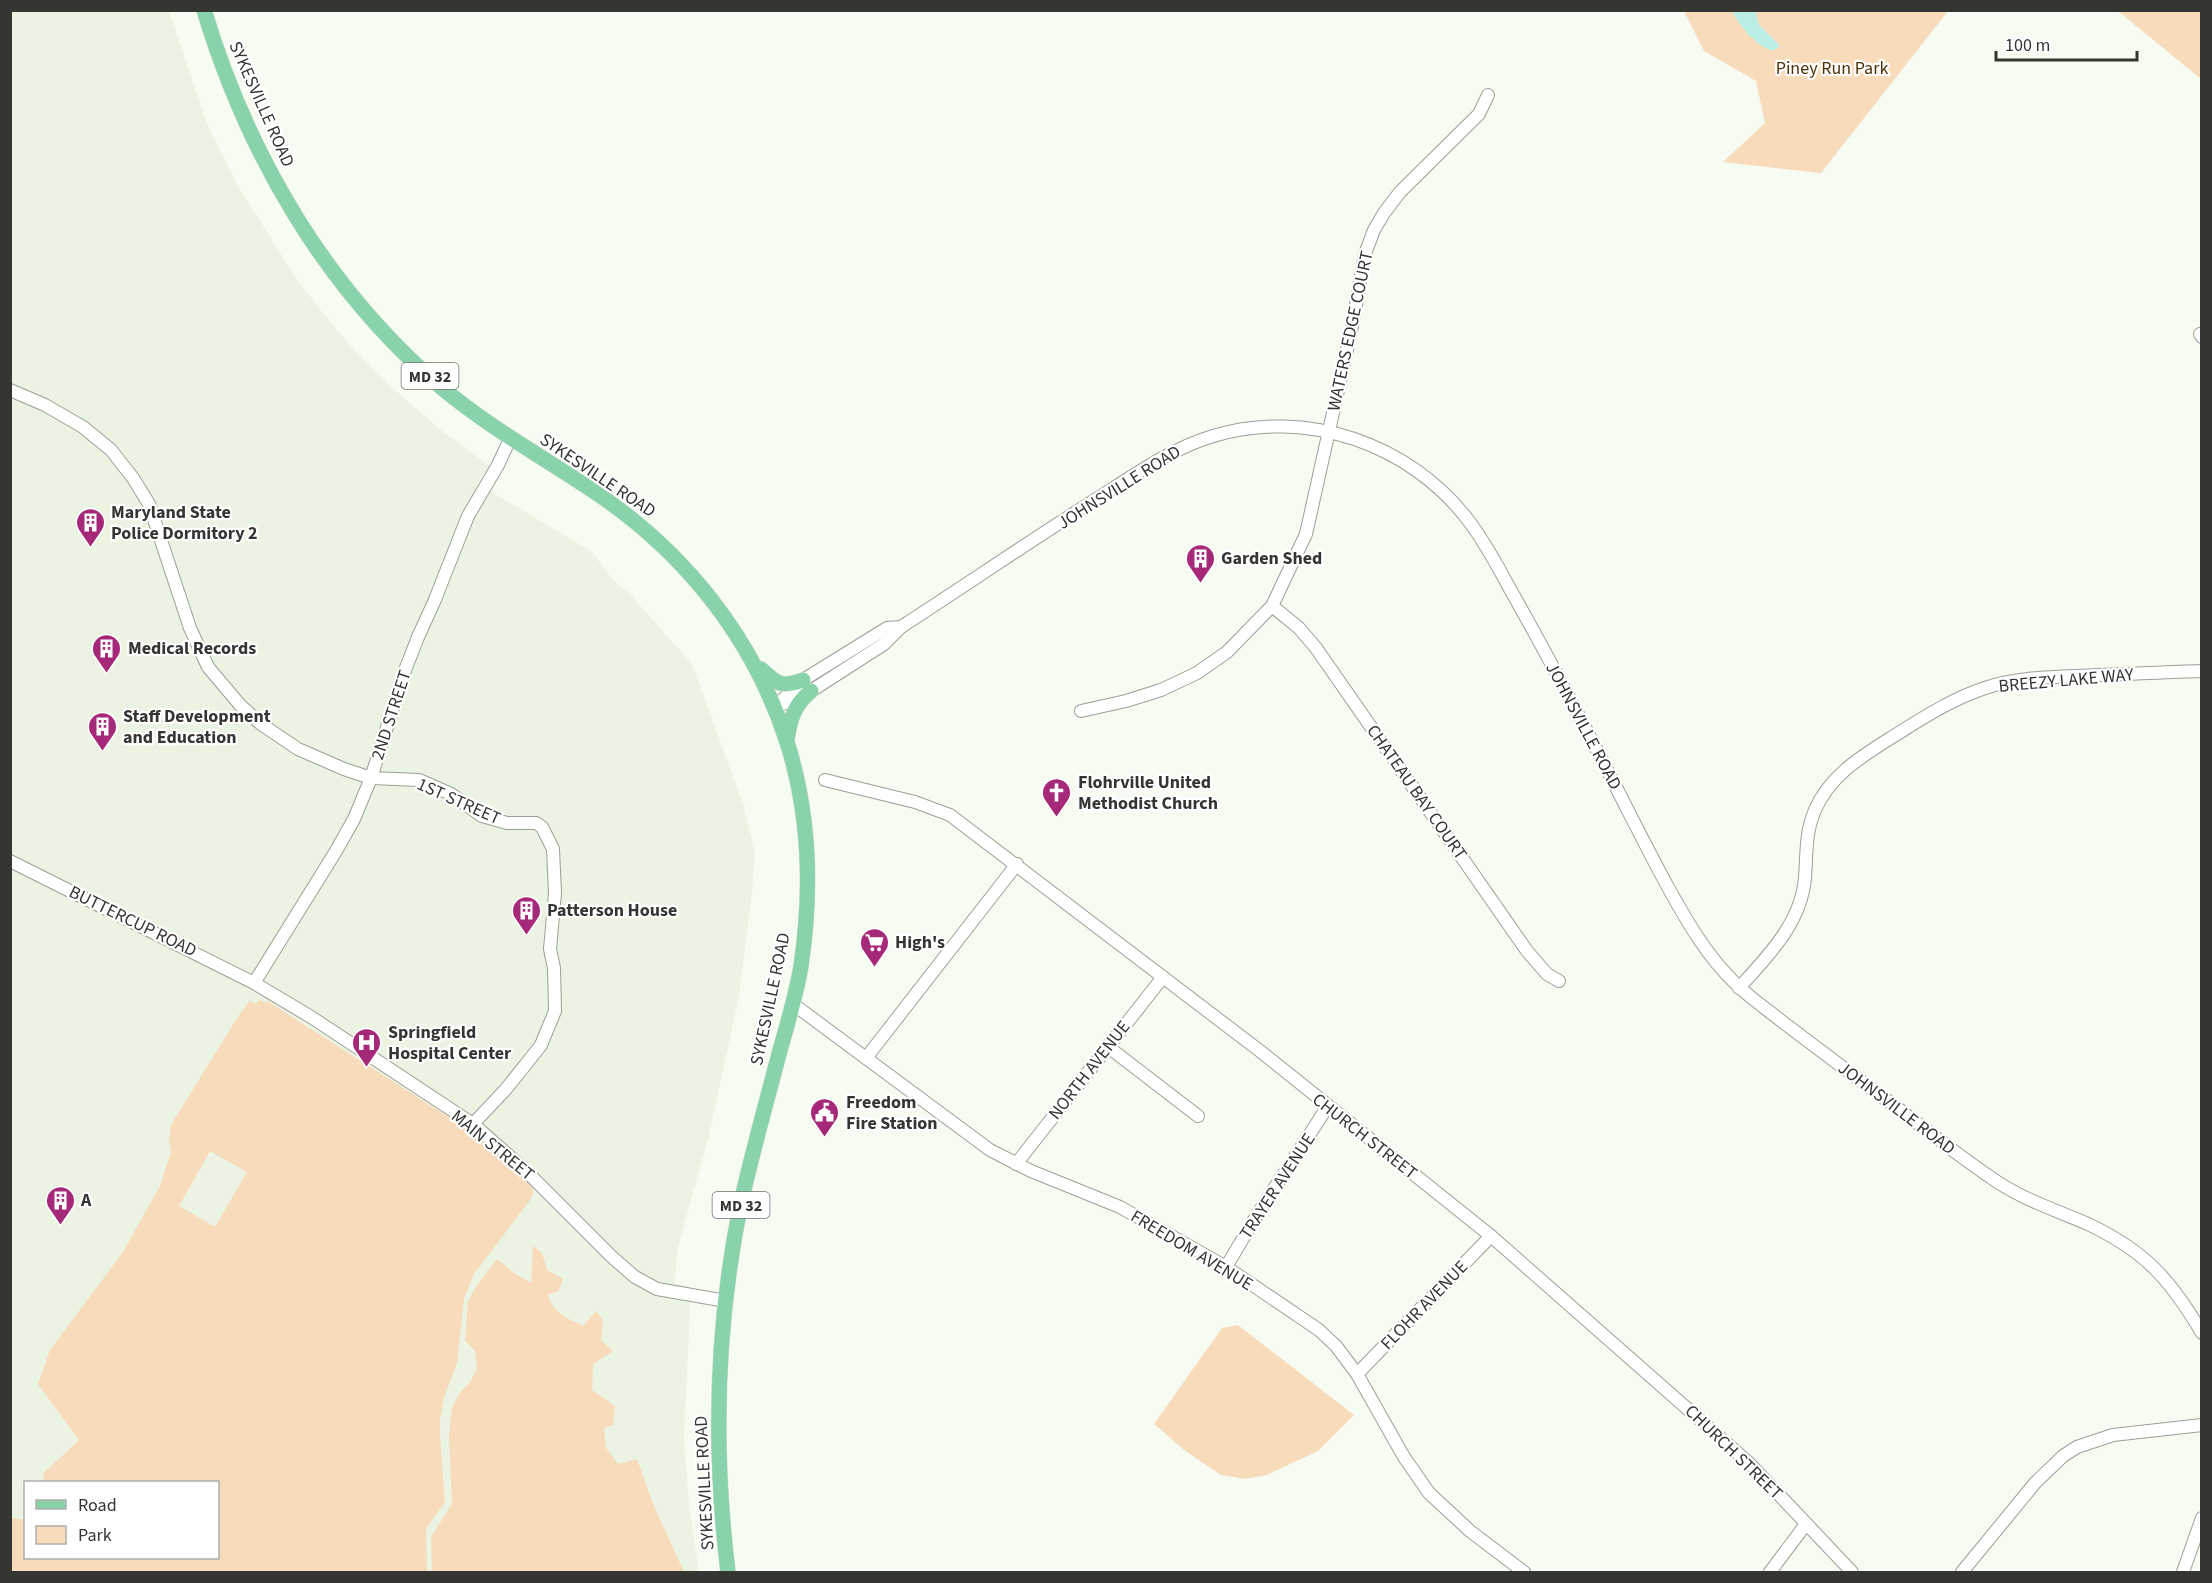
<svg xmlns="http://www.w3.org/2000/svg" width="2212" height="1583" font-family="'Source Sans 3',sans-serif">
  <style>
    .built { fill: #ebf3e2; fill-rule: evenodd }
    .green { fill: #f8dbba; fill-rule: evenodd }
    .water { fill: #baeee5 }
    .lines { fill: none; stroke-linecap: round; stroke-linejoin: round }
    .minor-casing { stroke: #9ba096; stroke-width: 14 }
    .major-casing { stroke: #dadbda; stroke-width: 16 }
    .minor { stroke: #fff; stroke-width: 12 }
    .major { stroke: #88d3aa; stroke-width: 15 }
    .labels { text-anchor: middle; stroke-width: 4.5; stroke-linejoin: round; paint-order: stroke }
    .shield { fill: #fff; stroke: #717270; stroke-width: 1.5 }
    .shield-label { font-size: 16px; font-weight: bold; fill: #343632 }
    .park-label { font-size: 18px; fill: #4e3107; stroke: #fff }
    .street-label { font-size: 18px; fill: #343632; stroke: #fff }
    .poi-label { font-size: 18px; font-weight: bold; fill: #343632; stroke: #fff; text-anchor: start }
  </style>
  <rect width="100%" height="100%" fill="#f7fcf2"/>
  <path class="built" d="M11 11H169L207 124 239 188 296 278 323 313 354 350 396 391 442 431 490 466 477 483 591 551 614 581 629 593 692 664 744 807 755 854 751 902 738 1001 709 1135 678 1247 674 1283 691 1287 684 1438 689 1506 699 1572H11ZM26 1482H218V1558H26Z"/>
  <g class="green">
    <path d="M1684 11H1732L1735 17 1772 51 1780 46 1759 25 1755 11H1948L1821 173 1723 162 1765 123 1756 81 1704 51Z"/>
    <path d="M2118 11H2201V79Z"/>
    <path d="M260 1000 265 1003 267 1001 469 1130 521 1173 532 1186 533 1193 530 1200 474 1274 464 1298 457 1363 444 1398 440 1420V1438L445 1502 426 1529 427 1572H11V1518L25 1520 26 1558H218V1482H43L44 1473 79 1440 38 1384 50 1350 123 1252 160 1186 171 1152 169 1141 171 1125 239 1015 250 1001 256 1004ZM210 1151 247 1172 215 1227 179 1206Z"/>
    <path d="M533 1246 542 1253 547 1270 563 1279 558 1292 548 1294C552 1313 567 1318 583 1326L596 1311 603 1321 601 1340 613 1351 593 1364 592 1390 615 1406 613 1425 604 1428 606 1448 618 1464 637 1459 653 1504 684 1572H432L431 1537 452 1504 449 1435 452 1408 459 1394 471 1381 477 1368 475 1351 465 1341 468 1301 478 1284 497 1259 514 1273 531 1283Z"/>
    <path d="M1238 1325 1354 1415 1318 1451 1267 1475 1245 1479 1221 1475 1184 1450 1154 1424 1222 1328Z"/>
  </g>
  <path class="water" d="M1732 11H1755L1759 25 1780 46 1772 51C1753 43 1742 29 1732 11Z"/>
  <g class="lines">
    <defs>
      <g id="minor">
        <path d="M2200 334 2202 337"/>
        <path d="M10 390 45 405 83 427 111 450 133 478 149 504 190 628 208 667 240 705 261 724 298 749 344 769 371 778 419 780 451 794 482 816 507 823H536L542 827 553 849 555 893 550 949 554 968 555 1011 541 1045 530 1059 506 1089 473 1124"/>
        <path d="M1272 606 1299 628 1316 648 1527 951 1547 974 1559 981"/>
        <path d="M777 705 803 680 887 628 901 627"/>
        <path d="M774 708 811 691 884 644 901 627C966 585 1030 541 1095 500 1133 476 1170 449 1213 436 1306 408 1409 443 1468 520 1486 543 1500 571 1514 596 1545 651 1574 706 1603 762 1625 804 1646 847 1669 889 1688 923 1707 956 1735 983 1750 998 1768 1010 1784 1023 1817 1048 1850 1073 1884 1098 1922 1126 1959 1157 1999 1183 2027 1201 2058 1211 2088 1224 2145 1251 2170 1279 2202 1333"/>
        <path d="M1081 711 1126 701 1161 690 1197 673 1227 652 1272 606 1306 534 1351 332 1365 254 1374 230 1384 213 1400 192 1479 114 1488 95"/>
        <path d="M825 780 915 802 950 815 1260 1051 1491 1236 1749 1463 1852 1572"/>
        <path d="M10 861 254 983 311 1017 473 1124 524 1169 612 1257 635 1277 657 1289 726 1301"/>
        <path d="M254 983 336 851 354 819 371 778 404 673 418 637 434 602 468 516 498 465 510 439"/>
        <path d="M1739 988C1768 956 1802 922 1805 877 1807 853 1805 833 1815 810 1829 777 1859 758 1889 739 1920 720 1949 700 1985 688 2020 676 2060 677 2097 675 2132 674 2167 672 2202 671"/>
        <path d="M793 1004 990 1150 1031 1171 1120 1207 1226 1267 1319 1330 1336 1346 1357 1374 1404 1457 1429 1493 1470 1531 1524 1572"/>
        <path d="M1107 1046 1198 1116"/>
        <path d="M866 1058 1017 864"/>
        <path d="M1016 1164 1163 977"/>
        <path d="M1226 1267 1257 1215 1328 1106"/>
        <path d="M1357 1374 1491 1236"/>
        <path d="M1770 1572 1806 1524"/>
        <path d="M1962 1572 2035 1483 2063 1456 2077 1447 2113 1435 2202 1425"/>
        <path d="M2183 1572 2202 1518"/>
      </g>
      <g id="major">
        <path d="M204 10C248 156 326 289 442 388 489 427 541 456 592 490 684 551 753 637 787 742 810 815 812 892 801 966 796 996 787 1025 779 1054 766 1104 752 1153 741 1203 716 1324 713 1450 728 1572"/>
        <path d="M761 669C777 684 781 688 803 680"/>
        <path d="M787 740C790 719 794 705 811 691"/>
      </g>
    </defs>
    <use href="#minor" class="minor-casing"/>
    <use href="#major" class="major-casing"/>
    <use href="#minor" class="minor"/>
    <use href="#major" class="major"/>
  </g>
  <defs>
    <symbol id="building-pin" viewBox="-11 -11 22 30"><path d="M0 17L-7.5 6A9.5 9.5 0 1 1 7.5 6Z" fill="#a62879" stroke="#fff"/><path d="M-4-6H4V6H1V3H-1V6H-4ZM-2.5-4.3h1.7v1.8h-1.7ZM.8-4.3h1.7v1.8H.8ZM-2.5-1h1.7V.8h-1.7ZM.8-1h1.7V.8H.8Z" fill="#fff"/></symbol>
    <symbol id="church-pin" viewBox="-11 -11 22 30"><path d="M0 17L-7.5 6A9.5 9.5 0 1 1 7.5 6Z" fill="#a62879" stroke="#fff"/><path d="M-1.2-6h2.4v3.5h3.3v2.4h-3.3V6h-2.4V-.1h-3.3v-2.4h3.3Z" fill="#fff"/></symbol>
    <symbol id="supermarket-pin" viewBox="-11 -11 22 30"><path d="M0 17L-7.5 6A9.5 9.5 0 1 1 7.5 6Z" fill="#a62879" stroke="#fff"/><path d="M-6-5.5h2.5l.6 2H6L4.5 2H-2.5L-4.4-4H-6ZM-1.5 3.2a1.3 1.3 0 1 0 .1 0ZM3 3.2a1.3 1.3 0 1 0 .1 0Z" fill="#fff"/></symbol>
    <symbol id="hospital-pin" viewBox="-11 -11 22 30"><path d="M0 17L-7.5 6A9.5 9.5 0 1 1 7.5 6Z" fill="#a62879" stroke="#fff"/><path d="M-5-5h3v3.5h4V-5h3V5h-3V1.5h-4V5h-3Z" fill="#fff"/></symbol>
    <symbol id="civic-pin" viewBox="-11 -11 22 30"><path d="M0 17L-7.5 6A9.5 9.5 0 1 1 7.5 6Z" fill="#a62879" stroke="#fff"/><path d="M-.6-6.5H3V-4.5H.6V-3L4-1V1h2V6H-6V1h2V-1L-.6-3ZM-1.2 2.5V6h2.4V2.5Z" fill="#fff"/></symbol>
  </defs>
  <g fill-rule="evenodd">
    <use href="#building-pin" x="74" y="506" width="33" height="45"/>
    <use href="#building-pin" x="1184" y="542" width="33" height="45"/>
    <use href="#building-pin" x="90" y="632" width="33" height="45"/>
    <use href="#building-pin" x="86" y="710" width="33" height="45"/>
    <use href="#church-pin" x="1040" y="776" width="33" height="45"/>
    <use href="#building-pin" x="510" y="894" width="33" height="45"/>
    <use href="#supermarket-pin" x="858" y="926" width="33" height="45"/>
    <use href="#hospital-pin" x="350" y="1026" width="33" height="45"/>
    <use href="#civic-pin" x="808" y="1096" width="33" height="45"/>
    <use href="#building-pin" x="44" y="1184" width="33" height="45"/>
  </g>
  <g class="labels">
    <g class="shield">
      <rect x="401.5" y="363" width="57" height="26" rx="4.5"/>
      <rect x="712.5" y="1192" width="57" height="26" rx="4.5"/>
    </g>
    <g class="shield-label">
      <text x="430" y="382">MD 32</text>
      <text x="741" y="1211">MD 32</text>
    </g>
    <g class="park-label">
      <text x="1832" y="74">Piney Run Park</text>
    </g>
    <g class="street-label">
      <text transform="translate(262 104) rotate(66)" y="6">SYKESVILLE ROAD</text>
      <text transform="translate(1350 331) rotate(-78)" y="6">WATERS EDGE COURT</text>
      <text transform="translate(598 475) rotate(34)" y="6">SYKESVILLE ROAD</text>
      <text transform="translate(1119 487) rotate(-32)" y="6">JOHNSVILLE ROAD</text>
      <text transform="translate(2066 680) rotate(-5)" y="6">BREEZY LAKE WAY</text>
      <text transform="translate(391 715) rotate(-72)" y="6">2ND STREET</text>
      <text transform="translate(1584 726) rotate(62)" y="6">JOHNSVILLE ROAD</text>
      <text transform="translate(1417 792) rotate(55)" y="6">CHATEAU BAY COURT</text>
      <text transform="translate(459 801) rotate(24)" y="6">1ST STREET</text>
      <text transform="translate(133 921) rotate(26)" y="6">BUTTERCUP ROAD</text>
      <text transform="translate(770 999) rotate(-78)" y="6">SYKESVILLE ROAD</text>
      <text transform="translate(1089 1070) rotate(-52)" y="6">NORTH AVENUE</text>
      <text transform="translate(1897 1108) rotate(37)" y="6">JOHNSVILLE ROAD</text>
      <text transform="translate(1365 1136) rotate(38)" y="6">CHURCH STREET</text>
      <text transform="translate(493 1145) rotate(39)" y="6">MAIN STREET</text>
      <text transform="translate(1277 1186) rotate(-57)" y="6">TRAYER AVENUE</text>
      <text transform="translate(1192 1250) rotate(31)" y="6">FREEDOM AVENUE</text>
      <text transform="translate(1424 1305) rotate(-46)" y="6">FLOHR AVENUE</text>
      <text transform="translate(1734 1452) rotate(44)" y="6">CHURCH STREET</text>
      <text transform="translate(704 1483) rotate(-93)" y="6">SYKESVILLE ROAD</text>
    </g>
    <g class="poi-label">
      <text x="111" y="518">Maryland State<tspan x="111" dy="21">Police Dormitory 2</tspan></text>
      <text x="1221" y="564">Garden Shed</text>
      <text x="128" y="654">Medical Records</text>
      <text x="123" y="722">Staff Development<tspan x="123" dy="21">and Education</tspan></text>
      <text x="1078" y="788">Flohrville United<tspan x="1078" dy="21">Methodist Church</tspan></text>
      <text x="547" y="916">Patterson House</text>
      <text x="895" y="948">High's</text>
      <text x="388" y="1038">Springfield<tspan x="388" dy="21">Hospital Center</tspan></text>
      <text x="846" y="1108">Freedom<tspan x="846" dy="21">Fire Station</tspan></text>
      <text x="81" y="1206">A</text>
    </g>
  </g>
  <rect width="2212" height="1583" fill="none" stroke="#343632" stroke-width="24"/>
  <rect x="24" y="1481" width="195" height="78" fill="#ffffff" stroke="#aeafad" stroke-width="1.5"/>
  <rect x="36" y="1500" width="30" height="9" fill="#88d3aa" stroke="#aeafad" stroke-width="1.5"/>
  <text x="78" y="1511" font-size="18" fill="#343632">Road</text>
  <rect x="36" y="1526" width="30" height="18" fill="#f8dbba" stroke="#aeafad" stroke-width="1.5"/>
  <text x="78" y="1541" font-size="18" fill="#343632">Park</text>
  <path d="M1996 51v9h141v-9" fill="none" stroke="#343632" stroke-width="3"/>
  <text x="2005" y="51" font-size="18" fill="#343632" stroke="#ffffff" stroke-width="4.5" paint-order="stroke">100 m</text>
</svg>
